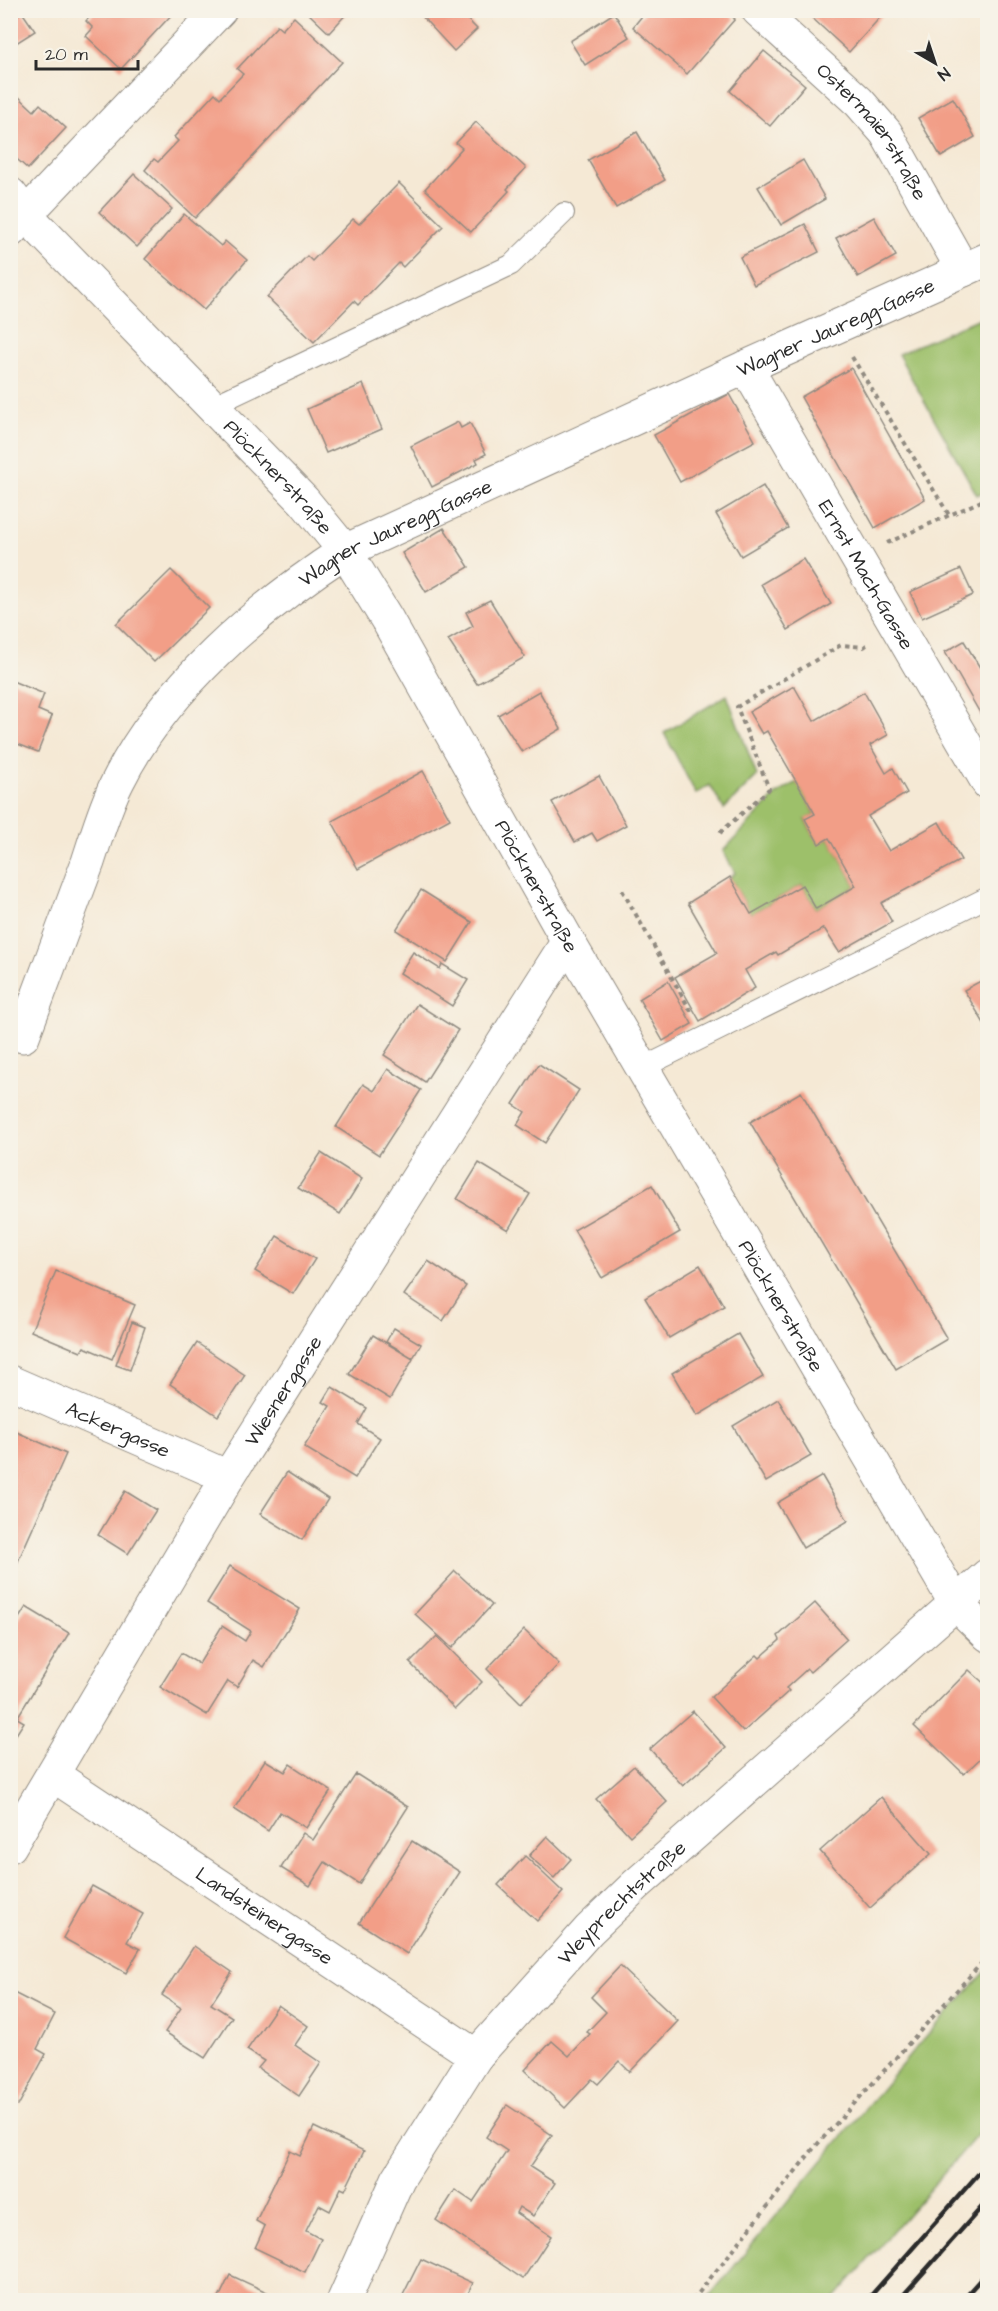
<svg xmlns="http://www.w3.org/2000/svg" width="998" height="2311" font-family="'Architects Daughter',sans-serif">
  <style>
    .green { fill: #9dc06a; stroke: #64764a; stroke-width: 1.5 }
    .building { fill: #f29e87 }
    .lines { fill: none; stroke-linecap: round; stroke-linejoin: round }
    .lane-casing { stroke: #908a80; stroke-width: 22 }
    .street-casing { stroke: #908a80; stroke-width: 35 }
    .path { stroke: #908a80; stroke-width: 4; stroke-dasharray: 4.5 4.5; stroke-linecap: butt }
    .lane { stroke: #fff; stroke-width: 20 }
    .street { stroke: #fff; stroke-width: 33 }
    .rail { stroke: #2b2b2b; stroke-width: 4.5 }
    .labels { text-anchor: middle; stroke-width: 4.5; stroke-linejoin: round; paint-order: stroke }
    .street-label { font-size: 20px; fill: #2b2b2b; stroke: #f7f3e8 }
  </style>
  <rect width="100%" height="100%" fill="#f7f3e8"/>
  <filter id="ink" filterUnits="userSpaceOnUse"><feTurbulence type="fractalNoise" baseFrequency=".0167" numOctaves="2"/><feDisplacementMap in="SourceGraphic" scale="12" xChannelSelector="R" yChannelSelector="G"/><feConvolveMatrix kernelMatrix="1 2 1 2 8 2 1 2 1" color-interpolation-filters="sRGB"/></filter>
  <filter id="wash" filterUnits="userSpaceOnUse"><feTurbulence type="fractalNoise" baseFrequency=".008" numOctaves="4" result="noise"/><feDisplacementMap in="SourceGraphic" scale="24" xChannelSelector="R" yChannelSelector="G"/><feGaussianBlur stdDeviation="1.35" result="paint"/><feColorMatrix in="noise" values="0 0 0 0 0 0 0 0 0 0 0 0 0 0 0 0 0 1.4 0 .05"/><feComposite in="paint" operator="in"/></filter>
  <g filter="url(#wash)">
    <rect width="100%" height="100%" fill="#f5e9d5"/>
    <g class="green">
      <path d="M987 315V490L977 495 898 354Z"/>
      <path d="M727 695 757 776 724 809 710 785 696 794 664 733Z"/>
      <path d="M797 782 815 814 805 820 819 843 829 838 856 886 816 909 802 885 751 914 730 877 735 873 723 851 777 794Z"/>
      <path d="M987 1970V2124L833 2300H706L920 2043Z"/>
    </g>
    <g id="blocks">
      <g class="building">
        <path d="M96 10H176L121 69 86 36 93 28 86 21Z"/>
        <path d="M305 10H350L329 33Z"/>
        <path d="M416 10H468L463 15 477 29 454 51Z"/>
        <path d="M647 10H725L735 19 687 74 633 27Z"/>
        <path d="M813 10H884L885 12 849 52 809 15Z"/>
        <path d="M22 12 35 31 10 47V20Z"/>
        <path d="M614 13 629 37 585 65 570 41Z"/>
        <path d="M294 17 342 62 195 218 145 170 154 159 158 162 178 141 174 137 215 93 220 98 243 74 237 69 277 26 282 30Z"/>
        <path d="M764 51 805 85 770 126 730 91Z"/>
        <path d="M19 97 34 111 40 104 66 128 28 169 10 153V107Z"/>
        <path d="M953 98 975 137 941 157 918 118Z"/>
        <path d="M476 122 526 168 507 189 509 191 471 232 425 189 462 148 456 143Z"/>
        <path d="M637 132 665 180 616 208 588 160Z"/>
        <path d="M803 160 825 199 781 225 758 187Z"/>
        <path d="M134 174 172 209 137 247 99 212Z"/>
        <path d="M399 183 443 226 403 267 399 263 358 305 354 301 314 342 267 297 307 256 312 261 353 219 359 224Z"/>
        <path d="M184 214 221 246 225 241 247 260 204 310 145 259Z"/>
        <path d="M874 217 896 256 858 277 836 238Z"/>
        <path d="M805 224 819 252 754 285 740 257Z"/>
        <path d="M851 368 925 499 875 528 801 397Z"/>
        <path d="M363 384 382 429 326 453 307 409Z"/>
        <path d="M729 394 755 441 680 482 654 435Z"/>
        <path d="M458 422 461 428 470 423 486 454 476 459 478 463 432 487 411 446Z"/>
        <path d="M763 486 788 528 741 556 716 514Z"/>
        <path d="M444 528 469 567 426 592 402 553Z"/>
        <path d="M803 559 831 604 788 630 761 584Z"/>
        <path d="M961 569 973 595 922 618 910 592Z"/>
        <path d="M171 570 209 608 154 662 116 624Z"/>
        <path d="M490 600 525 657 477 684 448 640 473 626 466 612Z"/>
        <path d="M964 641 988 681V727L945 652Z"/>
        <path d="M10 680 44 694 38 710 52 716 38 752 10 741Z"/>
        <path d="M794 686 814 721 864 692 888 735 870 745 886 773 893 768 907 793 868 816 889 851 939 822 961 860 881 903 892 922 839 952 824 928 778 955 776 952 745 970 755 988 700 1021 675 977 717 953 688 903 730 877 751 914 802 885 816 909 856 886 829 838 819 844 805 819 815 814 767 731 762 734 749 712Z"/>
        <path d="M539 691 561 729 522 752 498 715Z"/>
        <path d="M423 771 450 819 358 869 332 821Z"/>
        <path d="M599 776 626 825 597 841 592 833 575 842 552 802Z"/>
        <path d="M421 890 472 922 447 962 396 930Z"/>
        <path d="M413 952 440 969 442 964 468 980 452 1006 400 973Z"/>
        <path d="M988 977V1030L964 990Z"/>
        <path d="M668 981 692 1024 663 1041 639 999Z"/>
        <path d="M417 1004 458 1030 425 1082 384 1055Z"/>
        <path d="M539 1064 579 1090 545 1143 517 1125 525 1112 513 1104Z"/>
        <path d="M388 1069 421 1090 379 1155 336 1127 363 1084 374 1091Z"/>
        <path d="M801 1092 947 1339 896 1369 750 1122Z"/>
        <path d="M321 1153 362 1179 340 1214 298 1188Z"/>
        <path d="M479 1163 530 1194 508 1230 457 1199Z"/>
        <path d="M652 1185 680 1232 602 1278 574 1230Z"/>
        <path d="M277 1236 315 1259 293 1294 255 1271Z"/>
        <path d="M428 1261 466 1286 443 1321 404 1295Z"/>
        <path d="M700 1265 724 1306 669 1338 645 1298Z"/>
        <path d="M56 1271 135 1305 112 1359 84 1347 81 1352 31 1331Z"/>
        <path d="M132 1322 145 1327 130 1370 116 1365Z"/>
        <path d="M394 1328 421 1344 413 1358 386 1342Z"/>
        <path d="M738 1334 763 1377 697 1416 672 1373Z"/>
        <path d="M373 1335 413 1359 390 1399 349 1374Z"/>
        <path d="M197 1343 245 1375 218 1416 170 1384Z"/>
        <path d="M332 1387 367 1408 358 1424 380 1438 355 1478 304 1447 330 1406 323 1402Z"/>
        <path d="M778 1399 811 1456 766 1482 733 1426Z"/>
        <path d="M10 1429 66 1454 15 1568 10 1566V1487L13 1481 10 1480Z"/>
        <path d="M287 1472 328 1499 302 1540 260 1514Z"/>
        <path d="M822 1476 848 1521 803 1548 777 1503Z"/>
        <path d="M125 1491 156 1510 128 1554 98 1535Z"/>
        <path d="M230 1566 300 1609 264 1667 253 1660 237 1687 228 1681 207 1715 160 1687 181 1653 199 1664 222 1626 245 1641 251 1631 207 1603Z"/>
        <path d="M455 1571 492 1605 452 1648 415 1614Z"/>
        <path d="M815 1603 847 1639 810 1672 807 1669 786 1688 789 1691 743 1732 711 1697 757 1655 760 1658 780 1640 778 1636Z"/>
        <path d="M26 1607 69 1633 17 1718 24 1722 10 1744V1632Z"/>
        <path d="M524 1630 559 1664 521 1703 487 1669Z"/>
        <path d="M437 1636 482 1682 455 1709 410 1663Z"/>
        <path d="M969 1670 988 1687V1751L964 1774 914 1726Z"/>
        <path d="M693 1711 726 1748 683 1786 650 1749Z"/>
        <path d="M265 1760 285 1772 290 1764 331 1791 306 1828 280 1812 268 1831 234 1809Z"/>
        <path d="M634 1766 667 1802 630 1836 596 1799Z"/>
        <path d="M356 1774 408 1807 359 1884 325 1862 310 1886 281 1868 303 1833 313 1840Z"/>
        <path d="M881 1797 931 1854 870 1908 820 1851Z"/>
        <path d="M547 1836 571 1859 554 1878 529 1856Z"/>
        <path d="M412 1841 460 1872 407 1954 359 1923Z"/>
        <path d="M525 1856 563 1892 537 1921 498 1885Z"/>
        <path d="M92 1886 143 1914 127 1942 140 1949 126 1973 63 1938Z"/>
        <path d="M194 1946 232 1972 211 2004 232 2017 205 2058 165 2032 181 2008 162 1995Z"/>
        <path d="M620 1966 678 2021 630 2072 619 2061 598 2084 592 2079 565 2108 525 2070 552 2041 569 2056 590 2034 587 2032 606 2012 591 1997Z"/>
        <path d="M10 1991 55 2014 37 2049 46 2054 18 2106 10 2102Z"/>
        <path d="M278 2005 308 2026 295 2045 321 2063 299 2096 258 2068 264 2061 247 2050Z"/>
        <path d="M507 2105 552 2135 530 2167 555 2183 533 2216 519 2207 516 2213 551 2236 523 2279 436 2220 455 2190 473 2202 507 2151 486 2137Z"/>
        <path d="M314 2127 364 2151 345 2190 341 2188 330 2211 319 2205 306 2231 321 2239 305 2272 255 2248 265 2226 256 2221 290 2151 300 2156Z"/>
        <path d="M421 2259 473 2283 465 2300H410L402 2297Z"/>
        <path d="M230 2275 284 2300H218Z"/>
      </g>
    </g>
  </g>
  <g filter="url(#ink)">
    <use href="#blocks" fill-opacity="0" stroke="#908a80" stroke-width="1.5"/>
    <g class="lines">
      <defs>
        <g id="lane">
          <path d="M212 406 511 265 564 213"/>
          <path d="M642 1068 988 897"/>
        </g>
        <g id="street">
          <path id="s1" d="M758 10 859 102 886 133 963 270"/>
          <path id="s2" d="M10 194 25 214 304 501 345 551 388 621 568 941 956 1604 988 1635"/>
          <path d="M10 231 220 10"/>
          <path id="s3" d="M746 367 988 783"/>
          <path id="s4" d="M23 1036C45 978 66 920 88 862 97 835 105 806 118 781 164 688 259 607 345 551L746 367 988 259"/>
          <path id="s5" d="M10 1382 228 1477"/>
          <path id="s6" d="M53 1775 476 2056"/>
          <path id="s7" d="M10 1846 228 1477 568 941"/>
          <path id="s8" d="M344 2300 398 2179 476 2056 589 1930 636 1885 988 1575"/>
        </g>
      </defs>
      <use href="#lane" class="lane-casing"/>
      <use href="#street" class="street-casing"/>
      <g class="path">
        <path d="M852 357 949 515"/>
        <path d="M887 543 988 498"/>
        <path d="M720 833 769 789 737 707 841 645 864 647 868 644"/>
        <path d="M622 890 693 1015"/>
        <path d="M693 2300 814 2148 988 1956"/>
      </g>
      <use href="#lane" class="lane"/>
      <use href="#street" class="street"/>
      <g class="rail">
        <path d="M867 2300 988 2163"/>
        <path d="M899 2300 988 2200"/>
        <path d="M962 2300 988 2271"/>
      </g>
    </g>
  </g>
  <g class="labels">
    <g class="street-label">
      <text dy="7" stroke="none"><textPath href="#s1" startOffset="168">Ostermaierstraße</textPath></text>
      <text dy="7" stroke="none"><textPath href="#s4" startOffset="1138">Wagner Jauregg-Gasse</textPath></text>
      <text dy="7" stroke="none"><textPath href="#s2" startOffset="390">Plöcknerstraße</textPath></text>
      <text dy="7" stroke="none"><textPath href="#s4" startOffset="652">Wagner Jauregg-Gasse</textPath></text>
      <text dy="7" stroke="none"><textPath href="#s3" startOffset="240">Ernst Mach-Gasse</textPath></text>
      <text dy="7" stroke="none"><textPath href="#s2" startOffset="876">Plöcknerstraße</textPath></text>
      <text dy="7" stroke="none"><textPath href="#s2" startOffset="1362">Plöcknerstraße</textPath></text>
      <text dy="7" stroke="none"><textPath href="#s7" startOffset="531">Wiesnergasse</textPath></text>
      <text dy="7" stroke="none"><textPath href="#s5" startOffset="118">Ackergasse</textPath></text>
      <text dy="7" stroke="none"><textPath href="#s8" startOffset="490">Weyprechtstraße</textPath></text>
      <text dy="7" stroke="none"><textPath href="#s6" startOffset="254">Landsteinergasse</textPath></text>
    </g>
  </g>
  <rect width="998" height="2311" fill="none" stroke="#f7f3e8" stroke-width="36"/>
  <g transform="translate(935 63) rotate(141)" stroke="#f7f3e8" stroke-width="4.5" paint-order="stroke">
  <path d="M0-4.5L10 22L0 15L-10 22Z" fill="#2b2b2b"/>
  <text y="-9" font-size="16" font-weight="bold" text-anchor="middle" fill="#2b2b2b">N</text>
  </g>
  <path d="M36 60v9h102v-9" fill="none" stroke="#2b2b2b" stroke-width="3"/>
  <text x="45" y="60" font-size="18" fill="#2b2b2b" stroke="#f7f3e8" stroke-width="4.5" paint-order="stroke">20 m</text>
</svg>
